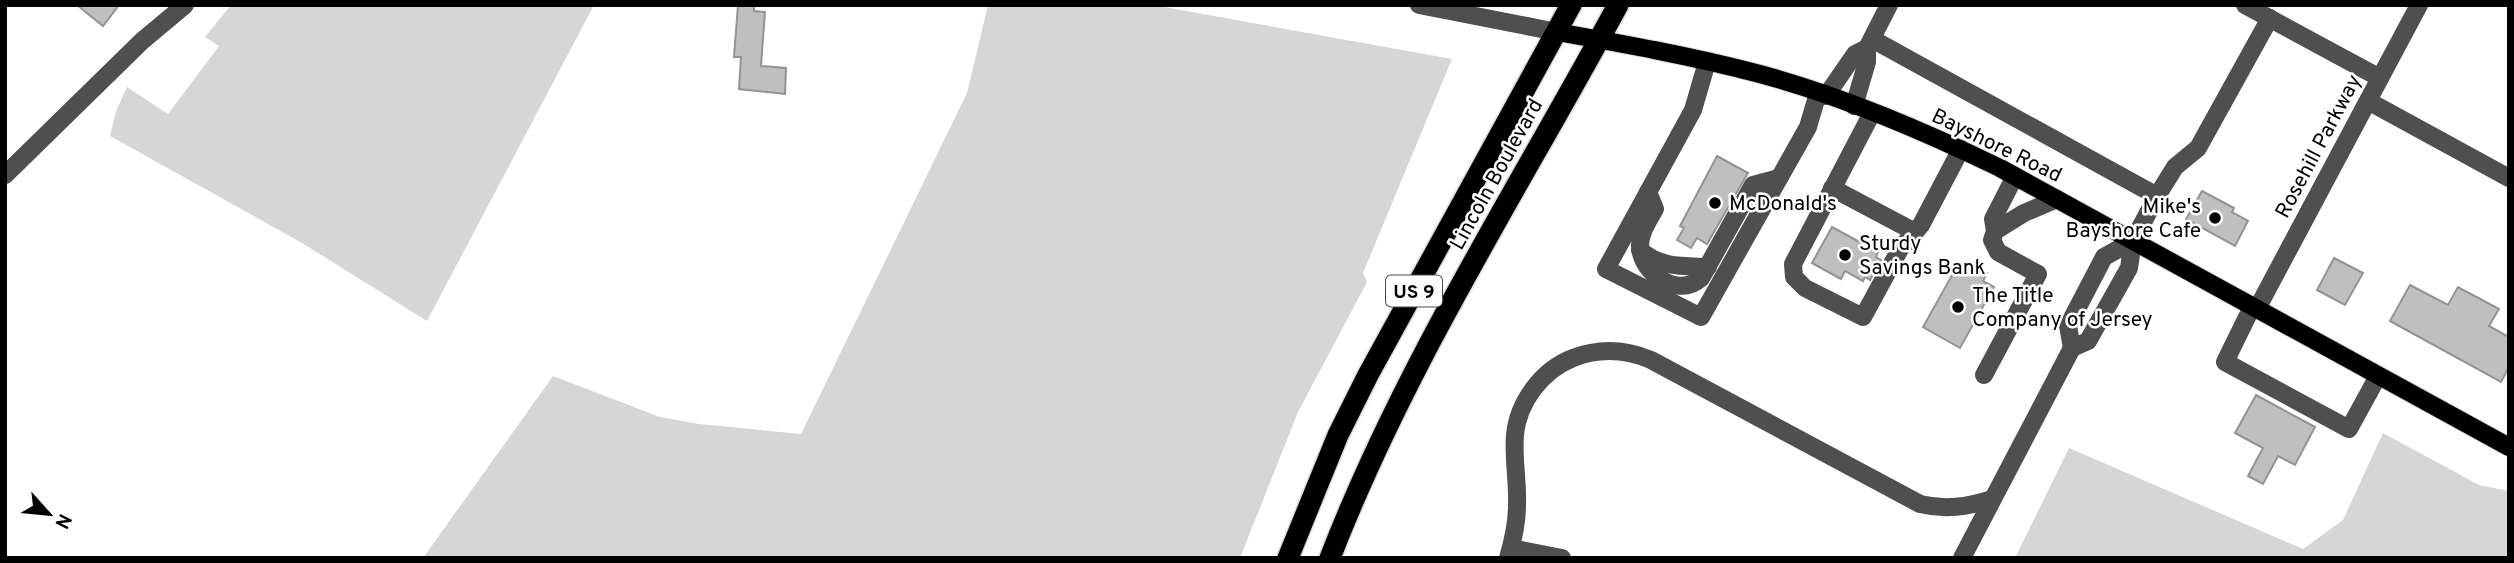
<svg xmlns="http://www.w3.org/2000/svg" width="2514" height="563" font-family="Overpass,sans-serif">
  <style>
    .green { fill: #d6d6d6 }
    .building { fill: #bfbfbf; stroke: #939393; stroke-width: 2 }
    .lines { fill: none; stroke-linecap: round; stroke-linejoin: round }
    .major-casing { stroke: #dbdbdb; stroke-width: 20 }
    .highway-casing { stroke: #dbdbdb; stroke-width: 24 }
    .minor { stroke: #4f4f4f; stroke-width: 18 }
    .major { stroke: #000; stroke-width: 18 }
    .highway { stroke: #000; stroke-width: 21 }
    .poi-dot { fill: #000; stroke: #fff; stroke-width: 2.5 }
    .labels { text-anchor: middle; stroke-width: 5; stroke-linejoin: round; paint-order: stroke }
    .shield { fill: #fff; stroke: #4c4c4c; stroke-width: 2 }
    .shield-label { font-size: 19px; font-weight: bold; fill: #000 }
    .street-label { font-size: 21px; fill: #000; stroke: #fff }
    .poi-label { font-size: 21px; fill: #000; stroke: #fff; text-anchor: start }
  </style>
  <rect width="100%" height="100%" fill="#fff"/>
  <g class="green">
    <path d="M231 5H594L427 321 302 243 110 136 116 111 127 87 168 114 219 46 205 37Z"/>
    <path d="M988 5H1153L1452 59 1363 273 1367 282 1298 412 1240 558H423L553 376 660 417 699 424 801 434 967 93Z"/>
    <path d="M2383 433 2479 485 2509 491V558H2015L2069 448 2303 549 2343 520Z"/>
  </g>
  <g class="building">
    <path d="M77 5H119L103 26Z"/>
    <path d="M738 5H754V11L765 12 761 66 786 68 785 94 739 89 741 57H734Z"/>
    <path d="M1717 156 1748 173 1707 244 1697 238 1691 248 1677 240 1684 228 1680 226Z"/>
    <path d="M2202 191 2234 208 2232 212 2248 221 2235 246 2186 219Z"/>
    <path d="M1832 227 1878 252 1876 257 1881 260 1870 280 1865 277 1863 281 1845 271 1841 279 1812 263Z"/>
    <path d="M2334 258 2363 273 2345 305 2317 290Z"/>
    <path d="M1972 265 1987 273 1983 281 1994 287 1960 348 1923 327 1956 268 1967 274Z"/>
    <path d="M2410 285 2448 305 2458 287 2499 309 2489 326 2509 337V367L2501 382 2390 321Z"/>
    <path d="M2256 395 2315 427 2295 465 2278 456 2263 484 2248 476 2263 448 2235 433Z"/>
  </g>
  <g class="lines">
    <defs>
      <path id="major" d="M1557 32C1624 44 1691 56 1756 73 1840 95 1922 130 2000 168L2509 447"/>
      <g id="highway">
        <path d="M1288 558 1338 435 1368 375 1571 5"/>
        <path d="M1330 558C1405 364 1519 188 1618 5"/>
      </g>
    </defs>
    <use href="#major" class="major-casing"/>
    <use href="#highway" class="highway-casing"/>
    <g class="minor">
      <path d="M1419 5 1557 32"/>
      <path d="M2245 5 2380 78"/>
      <path d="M1872 39 2157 196"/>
      <path d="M1707 62 1693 110 1606 269 1701 317 1808 127 1818 93"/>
      <path d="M1826 96 1855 54 1867 48"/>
      <path d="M2368 101 2509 178"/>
      <path d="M1854 106 1867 62V48L1889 5"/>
      <path d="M1872 113 1793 264 1794 277 1805 288 1863 317 1900 249 1921 225 1961 149"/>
      <path d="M5 175 142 41 185 5"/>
      <path d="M1832 188 1915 232"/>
      <path d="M1648 192 1655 209C1649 220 1640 232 1640 246 1641 274 1678 299 1701 278L1753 185 1779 178"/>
      <path d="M1995 231 2024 213 2057 199"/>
      <path d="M1640 250C1660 268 1683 266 1708 267"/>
      <path d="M2253 305 2225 362 2349 429 2378 376"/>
      <path d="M2258 307 2419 5"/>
      <path d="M2072 348 2068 326 2104 257 2133 241"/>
      <path d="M1984 375 2038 274 1998 252 1992 240 1995 231 1993 219 2015 176"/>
      <path d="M1511 548 1562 558"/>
      <path d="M1508 558C1513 541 1517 523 1517 505 1518 482 1513 458 1515 435 1518 402 1542 370 1573 358 1599 348 1625 349 1651 360L1920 504C1945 510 1967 507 1992 499"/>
      <path d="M1962 558 2072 348 2088 341 2129 268 2133 241 2157 196 2175 167 2198 148 2270 18"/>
    </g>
    <use href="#major" class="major"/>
    <use href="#highway" class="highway"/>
  </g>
  <g class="poi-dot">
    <circle cx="1715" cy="203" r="7"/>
    <circle cx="2215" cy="218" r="7"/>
    <circle cx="1845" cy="255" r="7"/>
    <circle cx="1958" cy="307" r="7"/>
  </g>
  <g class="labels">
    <rect class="shield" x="1386" y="275.5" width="56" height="31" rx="5"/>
    <g class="shield-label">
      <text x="1414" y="298">US 9</text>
    </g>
    <g class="street-label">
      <text transform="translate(1997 145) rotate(26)" y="7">Bayshore Road</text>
      <text transform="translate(2318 146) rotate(-62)" y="7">Rosehill Parkway</text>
      <text transform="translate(1496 174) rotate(-61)" y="7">Lincoln Boulevard</text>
    </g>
    <g class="poi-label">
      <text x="1729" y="210">McDonald's</text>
      <text x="2201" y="213" text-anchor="end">Mike's<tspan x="2201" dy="24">Bayshore Cafe</tspan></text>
      <text x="1859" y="250">Sturdy<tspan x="1859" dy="24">Savings Bank</tspan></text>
      <text x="1972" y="302">The Title<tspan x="1972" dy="24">Company of Jersey</tspan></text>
    </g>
  </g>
  <rect width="2514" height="563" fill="none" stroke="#000000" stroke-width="14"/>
  <g transform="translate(49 514) rotate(117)" stroke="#ffffff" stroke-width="5" paint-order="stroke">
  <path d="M0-5L12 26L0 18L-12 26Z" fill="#000000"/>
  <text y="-10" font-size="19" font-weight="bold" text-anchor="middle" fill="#000000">N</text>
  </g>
</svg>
